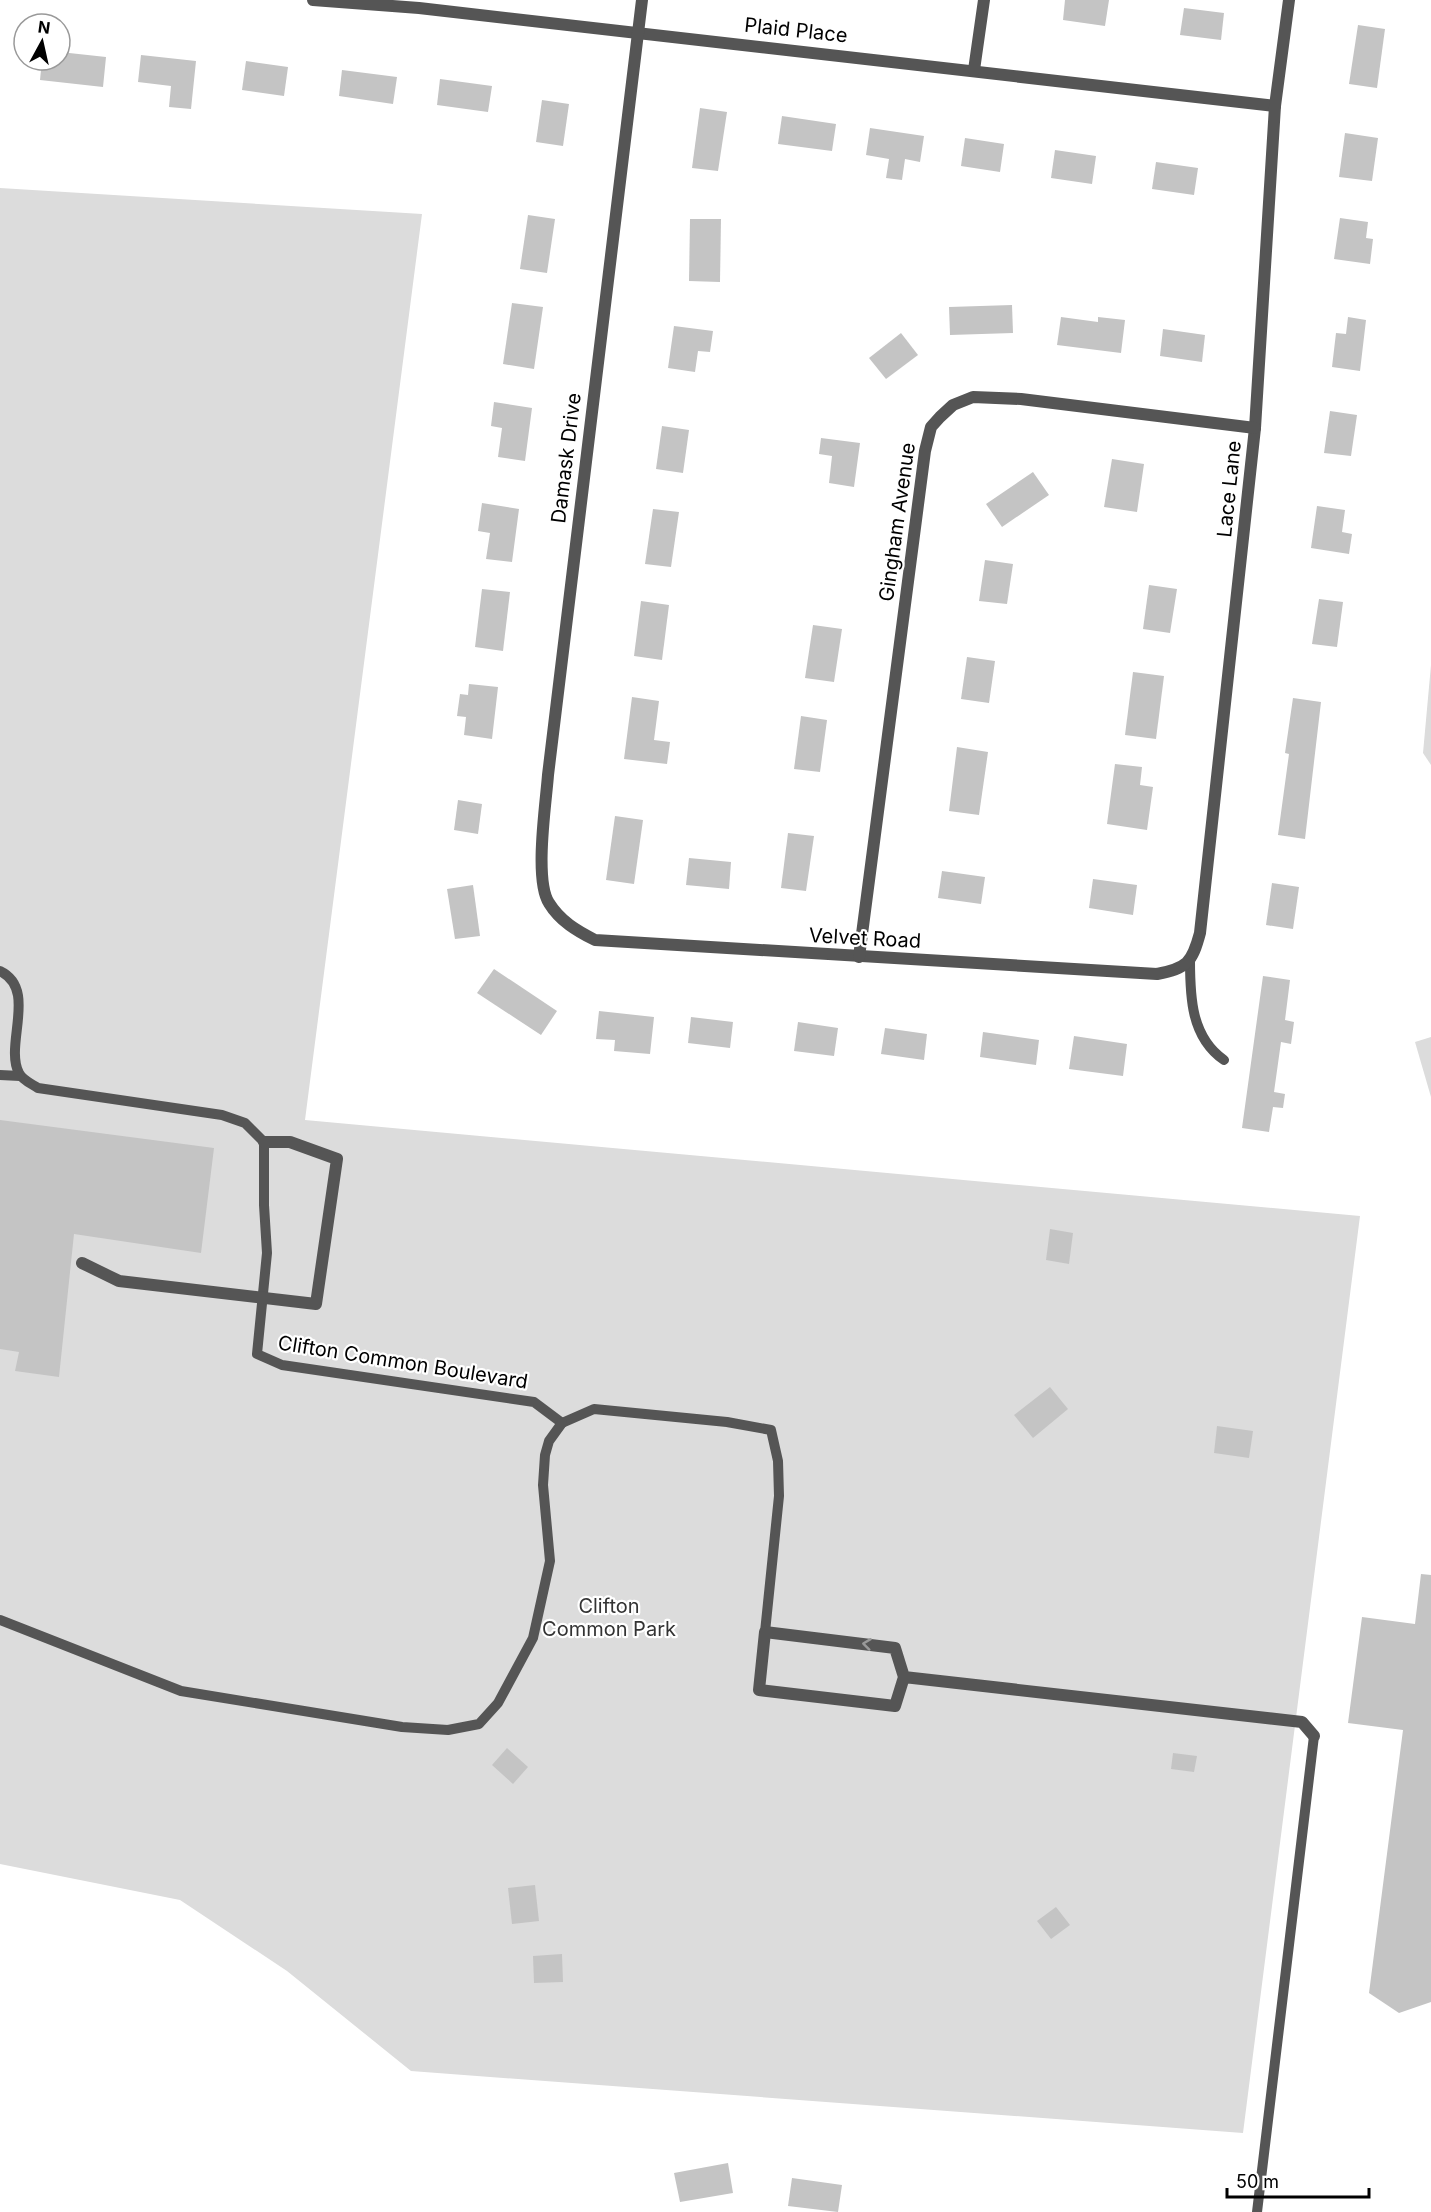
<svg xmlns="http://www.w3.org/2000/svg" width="1431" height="2212" font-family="Inter,sans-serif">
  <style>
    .green { fill: #dcdcdc }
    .building { fill: #c4c4c4 }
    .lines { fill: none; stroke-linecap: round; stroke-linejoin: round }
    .lane { stroke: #555; stroke-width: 10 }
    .street { stroke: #555; stroke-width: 12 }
    .oneway { stroke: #999 }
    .labels { text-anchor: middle; stroke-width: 4.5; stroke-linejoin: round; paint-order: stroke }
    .street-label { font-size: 20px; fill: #000; stroke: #fff }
    .park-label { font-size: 20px; fill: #333; stroke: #fff }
  </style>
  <rect width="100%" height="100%" fill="#fff"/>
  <g class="green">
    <path d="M0 188 422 214 305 1120 1360 1216 1243 2133 411 2071 287 1971 180 1900 0 1864Z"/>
    <path d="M1431 665V765L1423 753Z"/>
    <path d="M1431 1037V1097L1415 1042Z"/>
  </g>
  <g class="building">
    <path d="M1065 0H1109L1105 26 1063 20Z"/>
    <path d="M1184 8 1224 13 1221 40 1180 35Z"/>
    <path d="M1358 25 1385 29 1377 88 1349 84Z"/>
    <path d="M60 52 106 57 103 87 40 80 42 60H60Z"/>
    <path d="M141 55 196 61 191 109 169 107 171 86 138 82Z"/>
    <path d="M246 61 288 67 284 96 242 90Z"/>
    <path d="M342 70 397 77 393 104 339 96Z"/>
    <path d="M440 79 492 86 488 112 437 105Z"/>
    <path d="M542 100 569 104 563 146 536 142Z"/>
    <path d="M700 108 727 112 718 171 692 168Z"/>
    <path d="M782 116 836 124 832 151 778 144Z"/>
    <path d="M870 128 924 136 920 162 905 159 902 180 886 178 889 159 866 155Z"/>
    <path d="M1345 133 1378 138 1372 181 1339 177Z"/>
    <path d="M965 138 1004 144 1000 172 961 166Z"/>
    <path d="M1055 150 1096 156 1092 184 1051 178Z"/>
    <path d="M1156 162 1198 168 1194 195 1152 189Z"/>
    <path d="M528 215 555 219 547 273 520 269Z"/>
    <path d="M1340 218 1368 222 1366 238 1373 239 1370 264 1334 259Z"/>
    <path d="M690 219H721L720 282 689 281Z"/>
    <path d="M512 303 543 307 534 369 503 364Z"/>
    <path d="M1012 305 1013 333 950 335 949 307Z"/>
    <path d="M1061 317 1098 322V317L1125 320 1121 353 1057 345Z"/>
    <path d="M1348 317 1366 320 1360 371 1332 367 1336 333 1346 334Z"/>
    <path d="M674 326 713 331 710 352 698 351 695 372 668 368Z"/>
    <path d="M1163 329 1205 335 1202 362 1160 356Z"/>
    <path d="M901 333 918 355 886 379 869 358Z"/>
    <path d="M494 402 532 408 525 461 498 457 502 428 491 426Z"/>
    <path d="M1330 411 1357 415 1351 456 1324 453Z"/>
    <path d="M662 426 689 430 683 473 656 469Z"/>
    <path d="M821 438 860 443 854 487 829 483 832 456 819 454Z"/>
    <path d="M1112 459 1144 464 1137 512 1104 507Z"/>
    <path d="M1033 472 1049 495 1002 527 986 504Z"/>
    <path d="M482 503 519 509 512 562 486 559 490 533 478 531Z"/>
    <path d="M1317 506 1345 510 1342 532 1352 534 1349 554 1311 548Z"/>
    <path d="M653 509 679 512 671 567 645 564Z"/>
    <path d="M985 560 1013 564 1007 604 979 601Z"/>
    <path d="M1149 585 1177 589 1170 633 1143 629Z"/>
    <path d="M482 589 510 592 503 651 475 647Z"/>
    <path d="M1319 599 1343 602 1337 647 1312 644Z"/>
    <path d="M641 601 669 605 662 660 634 656Z"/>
    <path d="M813 625 842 629 834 682 805 678Z"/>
    <path d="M967 657 995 661 989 703 961 699Z"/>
    <path d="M1133 672 1164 676 1156 739 1125 735Z"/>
    <path d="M469 684 498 687 492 739 464 735 466 717 457 716 460 694 468 695Z"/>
    <path d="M632 697 659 701 654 740 670 742 667 764 624 759Z"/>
    <path d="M1293 698 1321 702 1305 839 1278 835 1289 754 1285 753Z"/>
    <path d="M801 716 827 720 820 772 794 769Z"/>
    <path d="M957 747 988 752 979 815 949 811Z"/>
    <path d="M1115 764 1142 767 1140 785 1153 787 1147 830 1107 824Z"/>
    <path d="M458 800 482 804 478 834 454 830Z"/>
    <path d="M615 816 643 820 634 884 606 880Z"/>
    <path d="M788 833 814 836 806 891 781 888Z"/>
    <path d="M689 858 731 862 729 889 686 885Z"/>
    <path d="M942 871 985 877 981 904 938 898Z"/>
    <path d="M1093 879 1137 885 1133 915 1089 908Z"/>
    <path d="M1272 883 1299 887 1293 929 1266 925Z"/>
    <path d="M473 885 480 936 455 939 447 889Z"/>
    <path d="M494 969 557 1011 541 1035 477 993Z"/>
    <path d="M1263 976 1290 980 1285 1020 1294 1022 1291 1044 1281 1042 1274 1092 1285 1094 1283 1108 1273 1107 1269 1132 1242 1128Z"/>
    <path d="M599 1011 654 1017 650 1054 614 1051 615 1040 596 1039Z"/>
    <path d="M691 1017 733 1022 730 1048 688 1043Z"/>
    <path d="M798 1022 838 1028 834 1056 794 1051Z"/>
    <path d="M885 1028 927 1034 924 1060 881 1054Z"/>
    <path d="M983 1032 1039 1040 1036 1065 980 1057Z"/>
    <path d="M1074 1036 1127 1044 1123 1076 1069 1069Z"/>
    <path d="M0 1120 214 1148 201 1253 74 1234 59 1377 15 1371 19 1352 0 1349Z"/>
    <path d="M1050 1229 1073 1233 1069 1264 1046 1260Z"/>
    <path d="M1050 1387 1068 1409 1033 1438 1014 1415Z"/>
    <path d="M1217 1426 1253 1431 1249 1458 1214 1453Z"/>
    <path d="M1421 1574 1431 1575V2002L1399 2013 1369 1993 1403 1730 1348 1723 1362 1617 1415 1624Z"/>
    <path d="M507 1748 528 1767 513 1784 492 1765Z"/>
    <path d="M1173 1753 1197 1756 1194 1772 1171 1769Z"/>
    <path d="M535 1885 539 1921 512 1924 508 1888Z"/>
    <path d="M1056 1907 1070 1925 1051 1939 1037 1921Z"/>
    <path d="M562 1954 563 1982 534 1983 533 1956Z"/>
    <path d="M728 2163 733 2193 680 2202 674 2173Z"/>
    <path d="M792 2178 842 2185 838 2212 788 2206Z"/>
  </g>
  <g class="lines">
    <g class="lane">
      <path d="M1190 960C1190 997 1191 1037 1224 1060"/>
      <path d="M0 971C38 989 4 1045 19 1073 22 1080 32 1084 38 1088L222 1115 245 1123 264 1142V1205L267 1253 257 1354 282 1365 534 1402 562 1423 594 1409 727 1422 771 1430 778 1461 779 1496 765 1632"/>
      <path d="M0 1075 20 1076"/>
      <path d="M0 1620 181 1691 402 1727 448 1730 479 1724 498 1703 533 1638 550 1561 543 1485 545 1455 549 1441 562 1423"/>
      <path d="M1257 2212 1314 1736"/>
    </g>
    <g class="street">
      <path d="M313 0 419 8 1275 106"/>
      <path d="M642 0 548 775C546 803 534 880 549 903 560 921 577 931 595 940L1157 974C1187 968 1192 963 1200 933L1255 428 1275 106 1289 0"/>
      <path d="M974 70 984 0"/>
      <path d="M859 957 925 451 931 427 940 417 953 405 973 397 1021 399 1255 428"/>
      <path d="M82 1263 119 1281 316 1304 337 1159 290 1142H264"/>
      <path d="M904 1677 895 1648 765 1632 759 1690 895 1706 904 1677 1302 1722 1314 1736"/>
    </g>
  </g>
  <defs><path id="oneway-chevron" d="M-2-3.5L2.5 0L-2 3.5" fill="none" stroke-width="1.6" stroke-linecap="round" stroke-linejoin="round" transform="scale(1.5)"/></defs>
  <use class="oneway" href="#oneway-chevron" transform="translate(867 1644) rotate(-173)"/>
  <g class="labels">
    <g class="street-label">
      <text transform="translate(796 30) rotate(6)" y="7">Plaid Place</text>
      <text transform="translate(566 458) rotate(-83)" y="7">Damask Drive</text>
      <text transform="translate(1229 489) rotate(-84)" y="7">Lace Lane</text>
      <text transform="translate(897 522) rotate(-82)" y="7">Gingham Avenue</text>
      <text transform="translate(865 938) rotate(3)" y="7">Velvet Road</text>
      <text transform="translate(403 1362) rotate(9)" y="7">Clifton Common Boulevard</text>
    </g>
    <g class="park-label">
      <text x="609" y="1613">Clifton<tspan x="609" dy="23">Common Park</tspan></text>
    </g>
  </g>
  <g transform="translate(42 42) rotate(8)"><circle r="28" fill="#ffffff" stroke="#999999" stroke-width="1.5"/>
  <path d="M0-4.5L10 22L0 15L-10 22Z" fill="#000000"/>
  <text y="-9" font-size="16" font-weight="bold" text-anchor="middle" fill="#000000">N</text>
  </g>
  <path d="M1227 2188v9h142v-9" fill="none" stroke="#000000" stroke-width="3"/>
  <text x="1236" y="2188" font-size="18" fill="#000000" stroke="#ffffff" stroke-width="4.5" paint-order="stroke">50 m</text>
</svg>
